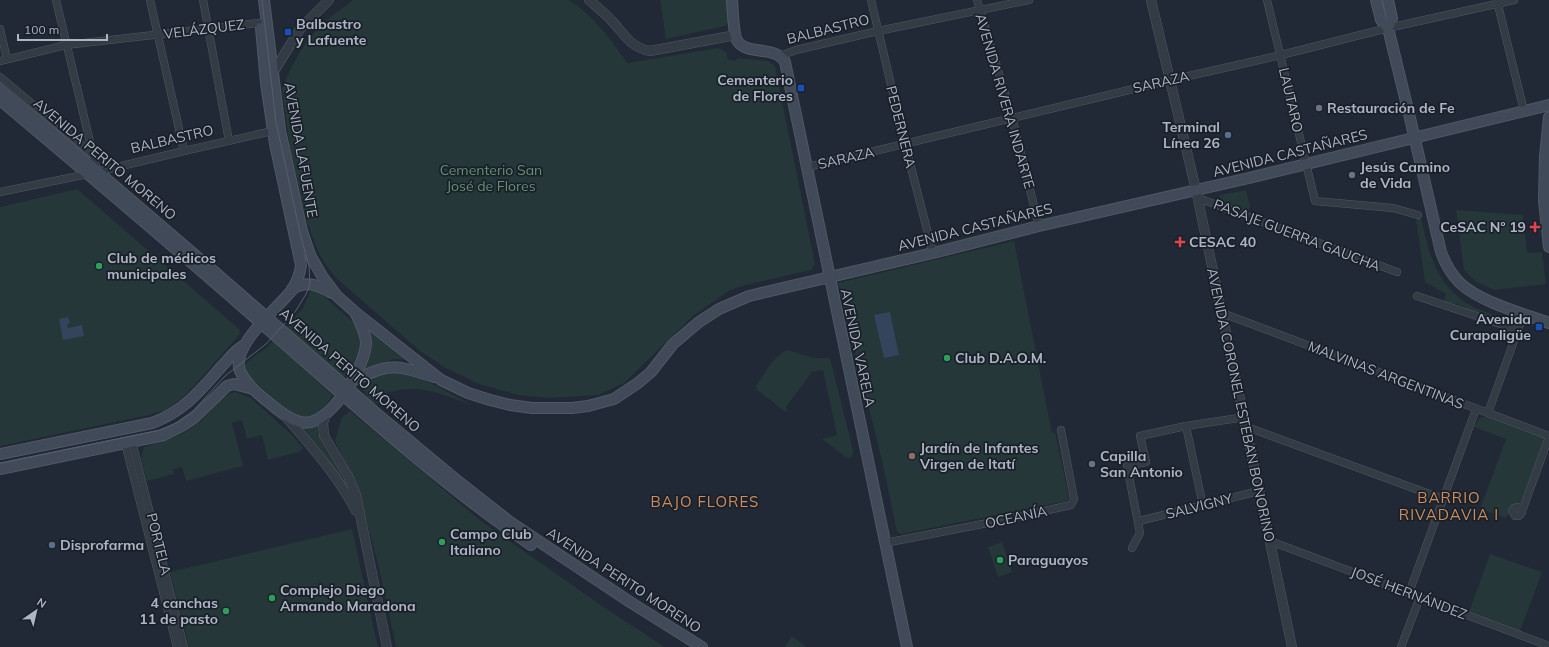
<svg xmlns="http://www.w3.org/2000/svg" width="1549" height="647" font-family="Mulish,sans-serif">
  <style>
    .green { fill: #253738 }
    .water { fill: #34445c }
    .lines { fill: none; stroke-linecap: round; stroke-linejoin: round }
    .minor-casing { stroke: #505863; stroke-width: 8 }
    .tertiary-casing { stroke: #505863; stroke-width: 10 }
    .secondary-casing { stroke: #505863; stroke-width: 12 }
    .minor { stroke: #333b45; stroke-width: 7 }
    .tertiary { stroke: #333b45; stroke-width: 9 }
    .secondary { stroke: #414a58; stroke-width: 10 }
    .tram { stroke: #555f6c; stroke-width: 1 }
    .transit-dot { fill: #1a4fb4; stroke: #19202a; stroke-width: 1.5 }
    .worship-dot { fill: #6b7280; stroke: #19202a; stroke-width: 1.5 }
    .service-dot { fill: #5c6f8a; stroke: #19202a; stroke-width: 1.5 }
    .health-dot { fill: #e0444e; stroke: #19202a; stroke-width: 1.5 }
    .leisure-dot { fill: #2e9e5b; stroke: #19202a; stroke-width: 1.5 }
    .education-dot { fill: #8d6e63; stroke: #19202a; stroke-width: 1.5 }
    .labels { text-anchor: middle; stroke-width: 3.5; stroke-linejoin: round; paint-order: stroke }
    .poi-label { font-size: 14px; font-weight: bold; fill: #adb5c2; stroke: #19202a; text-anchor: start }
    .street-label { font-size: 14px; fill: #adb5c2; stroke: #19202a }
    .park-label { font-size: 14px; fill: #669170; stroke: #19202a }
    .neighbourhood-label { font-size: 15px; letter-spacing: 1px; fill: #ce8d5c; stroke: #19202a }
  </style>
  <rect width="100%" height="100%" fill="#202935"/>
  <g class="green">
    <path d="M353 0H569C594 16 611 39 627 63L718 48 726 52 728 59 736 61 738 58 768 61 775 66 815 264 811 270 745 285 730 290 693 316 624 383 598 395 549 398 518 395 479 384 444 367 420 351 336 278 325 264 318 251 307 222 290 147 282 89 292 66 306 42 324 22Z"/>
    <path d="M660 0H728L730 20 725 26 666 39Z"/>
    <path d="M77 189 239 329 240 334 187 394 166 410 149 415 0 446V207Z"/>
    <path d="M1246 190 1250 206 1248 212 1218 203 1220 195Z"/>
    <path d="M1456 210 1523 215 1527 252 1529 253 1542 252 1546 284 1494 290 1475 281 1464 270Z"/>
    <path d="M1420 213C1428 249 1434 283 1468 304 1480 311 1495 315 1508 320L1507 324 1467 309 1456 303 1455 305 1444 301 1446 294 1425 282 1417 225 1416 223 1417 215Z"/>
    <path d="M1014 241 1052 433 1055 432 1069 498 1067 501 901 534 897 532 883 465 838 283Z"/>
    <path d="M311 290C321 291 328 300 336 307 355 324 368 330 357 357 355 364 352 371 347 377L342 376 286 327 303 308Z"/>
    <path d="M369 329 408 360 396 359 384 362 364 371 361 370C369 354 375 347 369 329Z"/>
    <path d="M273 341 332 395 330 400 314 417 302 420 290 413 246 374 243 365 266 348Z"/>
    <path d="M787 350 814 358H830L853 450V454L850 458 846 457 822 439 837 435 823 370 812 372 786 407 787 413 757 390 756 386C765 374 773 356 787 350Z"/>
    <path d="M391 372C421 374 448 393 474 406 436 392 420 382 379 395L378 400 383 404 373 403C351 384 372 375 391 372Z"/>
    <path d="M235 392 251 398 293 436 303 448 299 452 268 460 262 435 247 439 242 420 232 423 243 466 186 481 182 467 173 469 174 474 147 481 141 459 144 447 170 439 186 432 201 421 223 397Z"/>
    <path d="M350 411 481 521 602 606 665 647H396L378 564 358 489 335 441 342 417Z"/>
    <path d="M1482 417H1488L1545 438 1523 501 1513 505 1506 518 1480 509 1506 439 1474 427 1478 420Z"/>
    <path d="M319 422 318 432 321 442 342 476 352 499 298 427H308Z"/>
    <path d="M352 529 378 647H189L170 572Z"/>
    <path d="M1002 542 1012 572 998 577 988 547Z"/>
    <path d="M1490 554 1542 572 1519 634 1468 615Z"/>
    <path d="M792 636 807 647H785Z"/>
  </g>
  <g class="water">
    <path d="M890 312 899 355 884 358 874 315Z"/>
    <path d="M68 317 70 323 67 324 68 328 82 325 84 336 63 340 59 319Z"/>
  </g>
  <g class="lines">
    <defs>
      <g id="minor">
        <path d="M56 0 97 171"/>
        <path d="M150 0 184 151"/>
        <path d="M203 0 229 141"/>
        <path d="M871 0 905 144 933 253"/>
        <path d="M977 0 1012 117 1039 226"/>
        <path d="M1267 0 1315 201 1393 208 1418 215"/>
        <path d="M1497 1 1524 111"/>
        <path d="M0 29 7 59"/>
        <path d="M780 56 796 50 878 31 1029 0"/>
        <path d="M0 61 66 45 267 22"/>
        <path d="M0 77 93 154"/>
        <path d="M808 167 1171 80 1281 55 1388 28 1514 0"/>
        <path d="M0 192 88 174 184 151 277 130"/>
        <path d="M1198 198 1397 272"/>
        <path d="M1417 296 1518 330"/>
        <path d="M1222 313 1549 436"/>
        <path d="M1488 413 1524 313"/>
        <path d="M1186 426 1203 506"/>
        <path d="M1247 427 1443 499"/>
        <path d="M132 442 184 647"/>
        <path d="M125 443 177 647"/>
        <path d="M1522 512 1521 509 1518 507 1514 508 1512 511 1515 516H1519L1521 514 1549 437"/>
        <path d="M1139 521 1259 491"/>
        <path d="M1270 541 1549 646"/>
        <path d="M885 543 1003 520 1071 505 1074 499 1061 430"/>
        <path d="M1132 548 1140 533 1127 466 1146 462 1140 436 1186 426 1245 417"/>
        <path d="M1409 593 1476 409"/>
        <path d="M1401 647 1420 597"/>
      </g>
      <g id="tertiary">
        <path d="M589 0C597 7 605 13 612 21 625 35 630 47 650 51L736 35"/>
        <path d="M1151 0 1196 190 1292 647"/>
        <path d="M271 76 300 29 329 0"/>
        <path d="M326 414 323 423 324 436 348 476 356 495 387 647"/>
        <path d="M285 416C311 446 338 476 356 511"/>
      </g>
      <g id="secondary">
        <path d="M264 0 280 130 302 231 310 255 322 276 337 296 356 313 441 380 468 393 490 400 510 405 532 408H572L588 406 614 399 638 383 651 372 673 344 699 322 719 309 749 296 933 253 1039 226 1249 178 1549 105"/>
        <path d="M732 0C733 12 733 27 736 38 743 57 774 44 785 62L907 647"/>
        <path d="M1376 0 1381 20 1388 28 1410 118 1441 252C1445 263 1451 274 1460 283 1480 302 1522 313 1549 323"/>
        <path d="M1388 0 1392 18 1388 28"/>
        <path d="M261 28 266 83 275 144 301 265C300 274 297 282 292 290 278 308 230 346 240 371 247 387 265 399 278 410 287 417 299 425 311 422 335 415 365 367 366 343 366 333 360 323 356 314"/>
        <path d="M0 88 209 267 376 413 459 482 510 522 630 602 702 647"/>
        <path d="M0 100C88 174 176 248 262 324 349 400 435 480 531 545"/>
        <path d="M1549 117 1545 156 1544 201 1549 247"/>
        <path d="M292 289C307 280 318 285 332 293"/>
        <path d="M353 381C389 362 396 365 434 377"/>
        <path d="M0 454 152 423C183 412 200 391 221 367 228 360 234 351 243 346"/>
        <path d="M0 469 164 435 182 426 194 418 227 386 234 384 253 389"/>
      </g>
    </defs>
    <use href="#minor" class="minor-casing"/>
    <use href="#tertiary" class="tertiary-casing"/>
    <use href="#secondary" class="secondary-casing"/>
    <use href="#minor" class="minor"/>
    <use href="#tertiary" class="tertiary"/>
    <use href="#secondary" class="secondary"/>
    <path class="tram" d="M0 463 160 430 176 423 193 411 225 376 266 344 295 312 306 294 310 284 309 266 301 237 276 122 262 0"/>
  </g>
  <g class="transit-dot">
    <rect x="284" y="28" width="8" height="8" rx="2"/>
    <rect x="797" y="84" width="8" height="8" rx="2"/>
    <rect x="1535" y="323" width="8" height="8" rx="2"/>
  </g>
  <g class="worship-dot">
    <circle cx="1319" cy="108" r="4"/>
    <circle cx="1352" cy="175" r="4"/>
    <circle cx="1092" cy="464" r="4"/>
  </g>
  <g class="service-dot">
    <circle cx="1228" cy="135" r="4"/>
    <circle cx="52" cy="545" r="4"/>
  </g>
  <g class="health-dot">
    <path d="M1533 221h4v4h4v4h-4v4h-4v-4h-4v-4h4z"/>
    <path d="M1178 236h4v4h4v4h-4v4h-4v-4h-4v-4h4z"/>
  </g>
  <g class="leisure-dot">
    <circle cx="99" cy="266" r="4"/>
    <circle cx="947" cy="358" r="4"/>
    <circle cx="442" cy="542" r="4"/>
    <circle cx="1000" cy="560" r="4"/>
    <circle cx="272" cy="598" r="4"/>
    <circle cx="226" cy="611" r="4"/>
  </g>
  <circle class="education-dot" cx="912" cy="456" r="4"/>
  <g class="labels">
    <g class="poi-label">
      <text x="296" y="29">Balbastro<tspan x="296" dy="16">y Lafuente</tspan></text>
      <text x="793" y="85" text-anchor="end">Cementerio<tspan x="793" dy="16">de Flores</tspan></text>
      <text x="1327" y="113">Restauración de Fe</text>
      <text x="1220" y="132" text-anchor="end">Terminal<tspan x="1220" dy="16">Línea 26</tspan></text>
      <text x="1360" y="172">Jesús Camino<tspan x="1360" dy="16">de Vida</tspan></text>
      <text x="1526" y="232" text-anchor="end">CeSAC Nº 19</text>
      <text x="1189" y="247">CESAC 40</text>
      <text x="107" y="263">Club de médicos<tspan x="107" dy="16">municipales</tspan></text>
      <text x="1531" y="324" text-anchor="end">Avenida<tspan x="1531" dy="16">Curapaligüe</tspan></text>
      <text x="955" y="363">Club D.A.O.M.</text>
      <text x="920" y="453">Jardín de Infantes<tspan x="920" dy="16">Virgen de Itatí</tspan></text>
      <text x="1100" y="461">Capilla<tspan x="1100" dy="16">San Antonio</tspan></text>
      <text x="450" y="539">Campo Club<tspan x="450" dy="16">Italiano</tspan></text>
      <text x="60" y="550">Disprofarma</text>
      <text x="1008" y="565">Paraguayos</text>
      <text x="280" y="595">Complejo Diego<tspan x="280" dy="16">Armando Maradona</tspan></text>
      <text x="218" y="608" text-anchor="end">4 canchas<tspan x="218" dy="16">11 de pasto</tspan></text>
    </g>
    <g class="street-label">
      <text transform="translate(204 29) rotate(-7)" y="5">VELÁZQUEZ</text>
      <text transform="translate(828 29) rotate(-14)" y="5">BALBASTRO</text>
      <text transform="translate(1161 82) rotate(-13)" y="5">SARAZA</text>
      <text transform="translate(1291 100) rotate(77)" y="5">LAUTARO</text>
      <text transform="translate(1005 101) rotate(74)" y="5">AVENIDA RIVERA INDARTE</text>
      <text transform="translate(901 127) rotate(76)" y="5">PEDERNERA</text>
      <text transform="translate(172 139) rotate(-13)" y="5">BALBASTRO</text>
      <text transform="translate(301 150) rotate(80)" y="5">AVENIDA LAFUENTE</text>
      <text transform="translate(1290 153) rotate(-14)" y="5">AVENIDA CASTAÑARES</text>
      <text transform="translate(846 158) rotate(-13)" y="5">SARAZA</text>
      <text transform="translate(105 159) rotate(40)" y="5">AVENIDA PERITO MORENO</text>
      <text transform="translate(975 227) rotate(-14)" y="5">AVENIDA CASTAÑARES</text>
      <text transform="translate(1297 235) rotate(21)" y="5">PASAJE GUERRA GAUCHA</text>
      <text transform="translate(858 348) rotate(78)" y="5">AVENIDA VARELA</text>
      <text transform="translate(350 370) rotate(41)" y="5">AVENIDA PERITO MORENO</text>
      <text transform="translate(1386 375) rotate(21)" y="5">MALVINAS ARGENTINAS</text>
      <text transform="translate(1241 405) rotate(78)" y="5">AVENIDA CORONEL ESTEBAN BONORINO</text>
      <text transform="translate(1199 506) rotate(-14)" y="5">SALVIGNY</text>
      <text transform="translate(1016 517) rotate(-12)" y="5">OCEANÍA</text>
      <text transform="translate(159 544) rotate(76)" y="5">PORTELA</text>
      <text transform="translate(624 580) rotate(33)" y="5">AVENIDA PERITO MORENO</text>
      <text transform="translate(1409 593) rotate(21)" y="5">JOSÉ HERNÁNDEZ</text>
    </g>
    <g class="park-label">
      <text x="491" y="175">Cementerio San<tspan x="491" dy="16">José de Flores</tspan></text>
    </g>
    <g class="neighbourhood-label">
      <text x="1449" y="503">BARRIO<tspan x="1449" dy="17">RIVADAVIA I</tspan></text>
      <text x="705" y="507">BAJO FLORES</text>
    </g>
  </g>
  <g transform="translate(36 611) rotate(34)" stroke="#19202a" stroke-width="3" paint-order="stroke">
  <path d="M0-3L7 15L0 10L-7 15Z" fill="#adb5c2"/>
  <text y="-6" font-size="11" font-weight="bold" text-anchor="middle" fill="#adb5c2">N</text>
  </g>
  <path d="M18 34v6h89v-6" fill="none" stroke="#adb5c2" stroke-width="2"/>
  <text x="24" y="34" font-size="12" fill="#adb5c2" stroke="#19202a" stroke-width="3" paint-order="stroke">100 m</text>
</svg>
